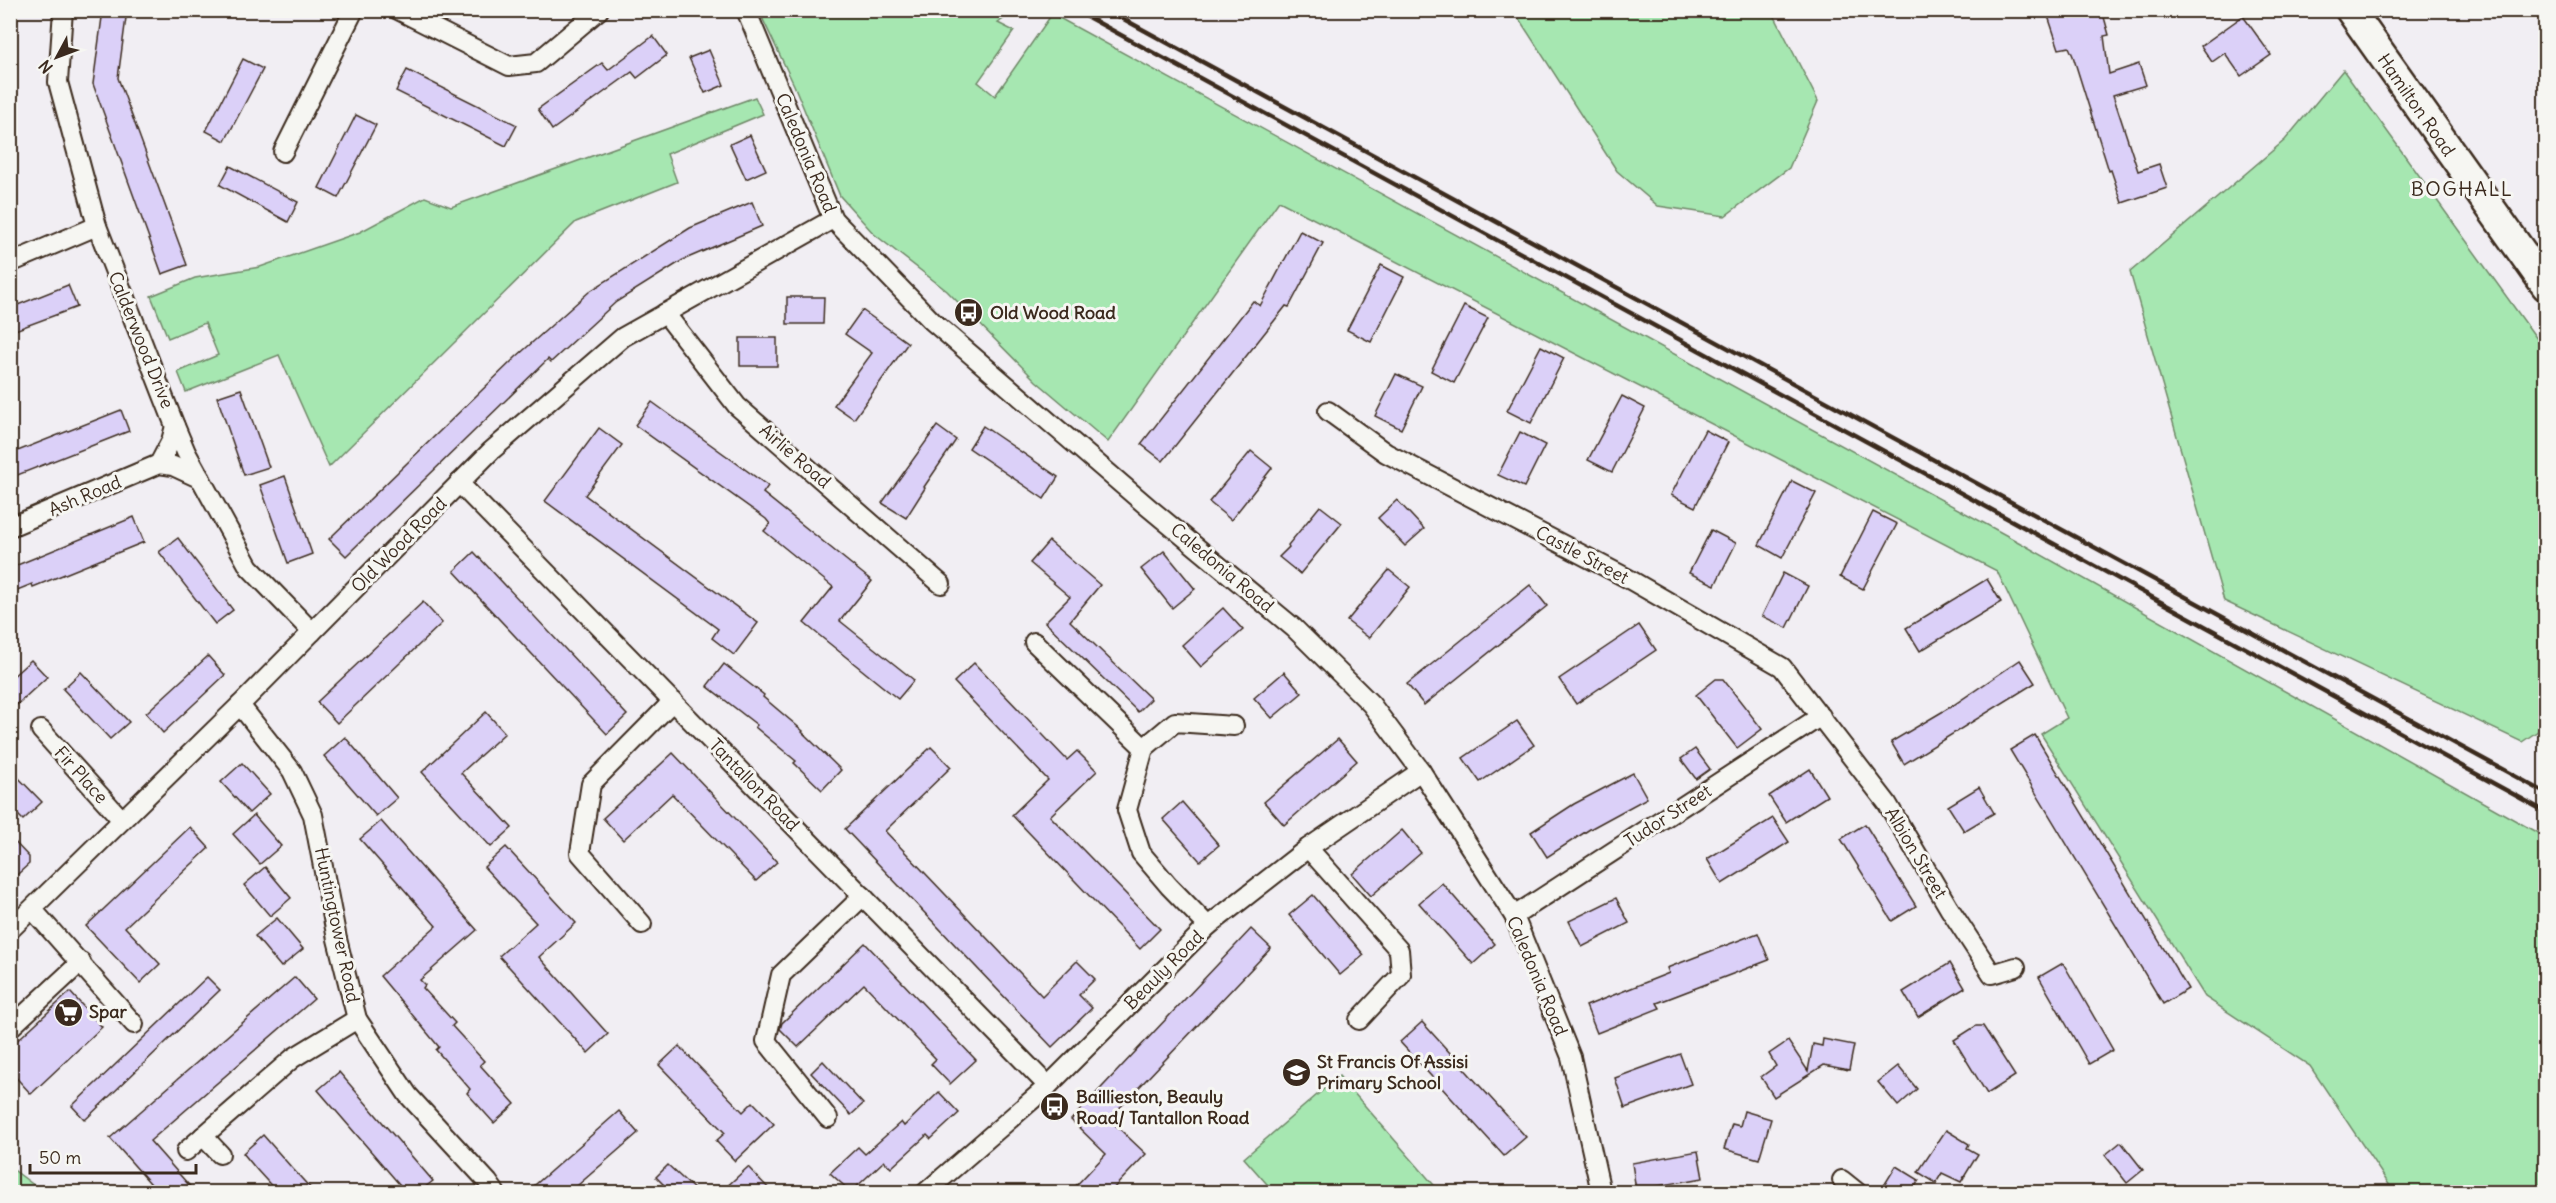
<svg xmlns="http://www.w3.org/2000/svg" width="2556" height="1203" font-family="Delius,sans-serif">
  <style>
    .green { fill: #a6e7b1; stroke: #708868; stroke-width: 1.5 }
    .building { fill: #dbd0f8; stroke: #3b2a1e; stroke-width: 1.5 }
    .lines { fill: none; stroke-linecap: round; stroke-linejoin: round }
    .street-casing { stroke: #3b2a1e; stroke-width: 22 }
    .primary-casing { stroke: #3b2a1e; stroke-width: 33 }
    .street { stroke: #f6f6f2; stroke-width: 18 }
    .primary { stroke: #f6f6f2; stroke-width: 28 }
    .rail { stroke: #3b2a1e; stroke-width: 4.5 }
    .labels { text-anchor: middle; stroke-width: 6; stroke-linejoin: round; paint-order: stroke }
    .street-label { font-size: 18px; fill: #3b2a1e; stroke: #f6f6f2 }
    .poi-label { font-size: 18px; font-weight: bold; fill: #3b2a1e; stroke: #f6f6f2; text-anchor: start }
    .neighbourhood-label { font-size: 20px; letter-spacing: 1.5px; fill: #3b2a1e; stroke: #f6f6f2 }
  </style>
  <rect width="100%" height="100%" fill="#f1eef3"/>
  <filter id="ink" filterUnits="userSpaceOnUse"><feTurbulence type="fractalNoise" baseFrequency=".0167" numOctaves="2"/><feDisplacementMap in="SourceGraphic" scale="12" xChannelSelector="R" yChannelSelector="G"/><feConvolveMatrix kernelMatrix="1 2 1 2 8 2 1 2 1" color-interpolation-filters="sRGB"/></filter>
  <g filter="url(#ink)">
    <g class="green">
      <path d="M759 11H1014L998 23 1014 31 978 82 995 96 1052 14 2024 545 2545 837V1192H2394L2310 1066 2205 997 2041 734 2067 718 1997 571 1279 201 1108 442 1036 381 947 291 874 234 840 196 794 85Z"/>
      <path d="M1514 11H1772L1818 101 1789 168 1725 216 1658 206 1617 171Z"/>
      <path d="M2343 70 2545 350V726L2522 742 2224 601 2130 272 2285 140Z"/>
      <path d="M755 97 763 114 667 154 677 182 576 222 329 467 279 355 186 392 178 372 218 355 205 323 168 338 151 296 195 278 260 267 360 232 425 197 451 207Z"/>
      <path d="M1339 1076 1440 1192H1274L1244 1158Z"/>
      <path d="M11 1168 43 1192H11Z"/>
    </g>
    <g class="building">
      <path d="M103 10H127L118 78 187 265 162 274 93 84Z"/>
      <path d="M2046 10H2102L2109 35 2104 36 2109 74 2139 64 2146 85 2113 95 2138 171 2159 164 2167 188 2122 203 2111 170 2109 171 2073 56 2069 47 2059 49Z"/>
      <path d="M2243 16 2271 55 2241 76 2225 53 2212 62 2201 46Z"/>
      <path d="M653 36 667 55 637 78 632 72 552 130 538 109 602 63 608 70Z"/>
      <path d="M709 50 724 85 705 93 689 58Z"/>
      <path d="M243 59 263 69 225 141 206 131Z"/>
      <path d="M407 70 517 125 506 146 396 91Z"/>
      <path d="M356 115 376 125 338 198 319 188Z"/>
      <path d="M750 135 766 170 746 179 730 144Z"/>
      <path d="M230 166 298 202 288 222 220 185Z"/>
      <path d="M752 202 762 226 683 260 616 302 551 362 548 359 346 556 329 539 516 357 590 291 690 228Z"/>
      <path d="M1300 231 1323 243 1289 307 1286 306 1163 461 1141 444 1253 301 1260 306Z"/>
      <path d="M1381 265 1404 277 1371 342 1347 330Z"/>
      <path d="M68 285 77 307 10 332V308Z"/>
      <path d="M787 297H824L823 324H787Z"/>
      <path d="M1464 306 1488 318 1454 383 1431 371Z"/>
      <path d="M862 310 908 343 854 419 834 405 872 353 845 334Z"/>
      <rect x="740" y="338" width="37" height="28"/>
      <path d="M1541 346 1564 358 1531 423 1507 411Z"/>
      <path d="M1396 374 1422 386 1401 429 1375 416Z"/>
      <path d="M241 389 269 467 244 475 217 397Z"/>
      <path d="M1622 396 1645 408 1612 472 1588 460Z"/>
      <path d="M652 402 768 486 763 493 872 581 840 621 914 680 898 699 804 623 833 587 764 531 770 524 766 519 635 425Z"/>
      <path d="M121 410 129 431 10 478V454Z"/>
      <path d="M937 426 956 440 924 487 925 488 906 518 882 503Z"/>
      <path d="M983 426 1058 477 1044 499 969 448Z"/>
      <path d="M599 428 622 445 585 495 758 623 734 655 712 638 718 629 545 501Z"/>
      <path d="M1705 430 1728 442 1695 507 1671 495Z"/>
      <path d="M1520 432 1545 445 1524 487 1498 475Z"/>
      <path d="M1251 451 1272 468 1231 520 1209 502Z"/>
      <path d="M285 476 312 554 288 563 260 485Z"/>
      <path d="M1792 481 1816 493 1782 558 1759 545Z"/>
      <path d="M1397 500 1424 529 1405 546 1378 518Z"/>
      <path d="M1320 506 1342 523 1300 574 1279 557 1289 547 1288 545Z"/>
      <path d="M1873 512 1897 524 1863 589 1840 577Z"/>
      <path d="M134 517 144 542 33 587 32 584 10 593V568Z"/>
      <path d="M1711 530 1736 543 1715 585 1689 573Z"/>
      <path d="M178 538 233 610 215 624 159 552Z"/>
      <path d="M1049 541 1100 585 1070 621 1151 699 1138 712 1045 622 1070 597 1030 563Z"/>
      <path d="M1164 551 1195 589 1172 608 1141 569Z"/>
      <path d="M474 552 627 715 607 734 454 571Z"/>
      <path d="M1389 570 1410 587 1369 638 1347 621Z"/>
      <path d="M1783 573 1808 586 1787 628 1762 616Z"/>
      <path d="M1987 579 2001 602 1920 651 1906 628Z"/>
      <path d="M1530 585 1547 606 1424 705 1407 684Z"/>
      <path d="M423 602 442 623 337 723 317 702Z"/>
      <path d="M1223 608 1243 630 1201 667 1182 645Z"/>
      <path d="M1639 625 1656 650 1576 704 1559 679Z"/>
      <path d="M208 656 225 675 163 733 146 713Z"/>
      <path d="M31 660 47 677 10 711V679Z"/>
      <path d="M2020 660 2035 683 1904 764 1891 742 1952 706Z"/>
      <path d="M974 663 1067 760 1077 751 1097 771 1050 816 1160 929 1140 949 1012 815 1048 780 954 682Z"/>
      <path d="M724 664 764 695 763 697 803 731 802 732 841 770 822 790 794 763 796 761 755 727 757 725 707 686Z"/>
      <path d="M81 672 129 722 110 739 63 689Z"/>
      <path d="M1284 672 1302 693 1272 718 1254 698Z"/>
      <path d="M1716 679H1723L1762 729 1737 748 1696 695Z"/>
      <path d="M486 712 505 733 461 773 512 828 491 847 422 772Z"/>
      <path d="M1517 721 1534 745 1480 782 1463 758Z"/>
      <path d="M2035 735 2188 989 2163 1004 2010 750Z"/>
      <path d="M345 737 397 798 376 816 324 756Z"/>
      <path d="M1338 739 1357 761 1284 825 1264 802Z"/>
      <path d="M931 747 951 767 885 831 1042 996 1077 961 1095 979 1079 995 1092 1008 1052 1047 845 829Z"/>
      <path d="M1695 749 1710 769 1696 779 1681 759Z"/>
      <path d="M673 753 777 862 756 881 672 794 623 840 603 818Z"/>
      <path d="M242 763 270 794 249 813 221 782Z"/>
      <path d="M10 769 42 802 23 820 10 807Z"/>
      <path d="M1810 769 1827 796 1786 822 1769 796Z"/>
      <path d="M1633 773 1647 798 1590 829 1547 857 1531 832 1574 804Z"/>
      <path d="M1979 787 1994 813 1964 831 1948 806Z"/>
      <path d="M1182 802 1219 845 1200 861 1163 819Z"/>
      <path d="M254 815 281 846 260 864 233 834Z"/>
      <path d="M1773 818 1789 842 1722 884 1707 859Z"/>
      <path d="M381 821 477 930 420 980 425 985 423 988 455 1023 452 1026 484 1061 480 1065 515 1104 494 1123 467 1093 470 1089 436 1050 439 1047 380 976 436 926 360 839Z"/>
      <path d="M1865 824 1916 906 1892 921 1841 839Z"/>
      <path d="M190 827 209 848 125 927 160 964 140 983 86 926Z"/>
      <path d="M1402 830 1421 853 1371 896 1352 874Z"/>
      <path d="M10 837 29 857V864L10 881Z"/>
      <path d="M506 847 576 923 539 957 608 1034 588 1053 499 956 536 923 484 867Z"/>
      <path d="M265 867 291 898 270 916 244 885Z"/>
      <path d="M1442 883 1495 944 1473 964 1419 903Z"/>
      <path d="M1313 895 1364 955 1340 975 1289 915Z"/>
      <path d="M1616 898 1629 923 1582 947 1569 921Z"/>
      <path d="M277 918 303 949 281 967 255 936Z"/>
      <path d="M1251 929 1271 948 1109 1119 1146 1154 1110 1192H1070L1106 1154 1071 1120Z"/>
      <path d="M1758 933 1769 960 1657 1003 1660 1008 1597 1033 1586 1006 1669 973 1667 968Z"/>
      <path d="M865 943 976 1060 950 1084 931 1064 936 1059 864 984 798 1047 780 1029 782 1023Z"/>
      <path d="M1950 963 1965 988 1918 1017 1903 992Z"/>
      <path d="M2063 963 2113 1050 2089 1064 2039 977Z"/>
      <path d="M207 977 220 990 85 1120 72 1106Z"/>
      <path d="M295 977 314 999 150 1141 195 1192H158L110 1138Z"/>
      <path d="M70 992 102 1027 31 1094 10 1071V1047Z"/>
      <path d="M1422 1022 1526 1137 1504 1156 1400 1042Z"/>
      <path d="M1976 1026H1983L2015 1076 1987 1094 1954 1040Z"/>
      <path d="M1823 1039 1854 1045 1849 1070 1824 1065 1774 1097 1761 1077 1776 1066 1769 1054 1788 1041 1808 1071 1813 1044 1822 1046Z"/>
      <path d="M679 1046 743 1112 753 1102 774 1124 735 1161 716 1141 725 1133 659 1065Z"/>
      <path d="M1680 1054 1691 1084 1625 1108 1615 1078Z"/>
      <path d="M823 1061 863 1104 851 1115 811 1073Z"/>
      <path d="M1898 1066 1917 1089 1898 1106 1878 1082Z"/>
      <path d="M339 1072 433 1181 419 1192H406L318 1090Z"/>
      <path d="M939 1092 959 1113 931 1139 927 1135 891 1168 884 1161 851 1192 830 1173 858 1147 865 1154 901 1122 904 1126Z"/>
      <path d="M619 1111 638 1133 570 1192H527Z"/>
      <path d="M1744 1111 1771 1119 1759 1159 1724 1149 1732 1124 1740 1126Z"/>
      <path d="M1946 1130 1969 1144 1967 1148 1978 1154 1961 1182 1942 1173 1936 1183 1918 1172Z"/>
      <path d="M263 1135 292 1168 314 1192H277L257 1170 243 1153Z"/>
      <path d="M2121 1142 2143 1170 2127 1183 2105 1155Z"/>
      <path d="M1698 1151 1703 1178 1636 1190 1632 1163Z"/>
      <path d="M668 1165 697 1192H671L656 1177Z"/>
      <path d="M1896 1166 1919 1180 1912 1192H1880Z"/>
      <path d="M748 1167 772 1192H721Z"/>
    </g>
    <g class="lines">
      <defs>
        <g id="street">
          <path d="M63 10 58 82 97 226 175 426 186 452 249 567 312 632"/>
          <path d="M398 10 509 66 536 63 599 10"/>
          <path d="M746 10 833 219 932 321 1148 507 1294 628 1371 704 1421 771 1514 916 1571 1057 1601 1192"/>
          <path d="M283 152 354 10"/>
          <path d="M10 263 97 226"/>
          <path d="M665 313 737 406 941 584"/>
          <path d="M1328 411 1386 453 1627 578 1782 667 1887 803 1949 908 1992 974 2016 967"/>
          <path d="M159 464 171 441 175 426"/>
          <path d="M459 483 1048 1086"/>
          <path d="M10 527 159 464 173 466 201 479"/>
          <path d="M1034 642 1144 748 1127 810 1141 853 1169 886 1208 926"/>
          <path d="M240 705 292 771 313 815 337 939 357 1019 408 1095 488 1182 495 1192"/>
          <path d="M41 730 122 820"/>
          <path d="M1144 748 1175 722 1234 726"/>
          <path d="M1308 848 1399 950 1401 975 1359 1020"/>
          <path d="M33 910 134 1024"/>
          <path d="M1514 916 1821 716"/>
          <path d="M642 924 580 853 591 784 673 701"/>
          <path d="M10 930 240 705 491 451 623 337 833 219"/>
          <path d="M10 1028 81 962"/>
          <path d="M828 1118 766 1041 781 975 863 896"/>
          <path d="M203 1136 220 1154"/>
          <path d="M186 1151 293 1058 357 1019"/>
          <path d="M1842 1180 1857 1192"/>
          <path d="M926 1192 1048 1086 1208 926 1308 848 1421 771"/>
        </g>
        <path id="primary" d="M2350 10 2546 286"/>
      </defs>
      <use href="#street" class="street-casing"/>
      <use href="#primary" class="primary-casing"/>
      <use href="#street" class="street"/>
      <use href="#primary" class="primary"/>
      <g class="rail">
        <path d="M1075 10 2546 812"/>
        <path d="M1107 10 2546 793"/>
      </g>
    </g>
  </g>
  <defs>
    <symbol id="bus-disc" viewBox="-11 -11 22 22"><circle r="9.5" fill="#3b2a1e" stroke="#f6f6f2"/><path d="M-5-6H5V4H4V6H2V4H-2V6H-4V4H-5ZM-3.5-4V0h7V-4ZM-3.5 1.2v1.5H-2V1.2ZM2 1.2v1.5H3.5V1.2Z" fill="#fff"/></symbol>
    <symbol id="supermarket-disc" viewBox="-11 -11 22 22"><circle r="9.5" fill="#3b2a1e" stroke="#f6f6f2"/><path d="M-6-5.5h2.5l.6 2H6L4.5 2H-2.5L-4.4-4H-6ZM-1.5 3.2a1.3 1.3 0 1 0 .1 0ZM3 3.2a1.3 1.3 0 1 0 .1 0Z" fill="#fff"/></symbol>
    <symbol id="school-disc" viewBox="-11 -11 22 22"><circle r="9.5" fill="#3b2a1e" stroke="#f6f6f2"/><path d="M0-5L7-2L0 1L-7-2ZM-4 1L0 2.5L4 1V4Q0 6-4 4Z" fill="#fff"/></symbol>
  </defs>
  <g fill-rule="evenodd">
    <use href="#bus-disc" x="952" y="296" width="33" height="33"/>
    <use href="#supermarket-disc" x="52" y="996" width="33" height="33"/>
    <use href="#school-disc" x="1280" y="1056" width="33" height="33"/>
    <use href="#bus-disc" x="1038" y="1090" width="33" height="33"/>
  </g>
  <g class="labels">
    <g class="street-label">
      <text transform="translate(2416 105) rotate(55)" y="6">Hamilton Road</text>
      <text transform="translate(806 153) rotate(67)" y="6">Caledonia Road</text>
      <text transform="translate(141 340) rotate(68)" y="6">Calderwood Drive</text>
      <text transform="translate(795 456) rotate(41)" y="6">Airlie Road</text>
      <text transform="translate(85 496) rotate(-23)" y="6">Ash Road</text>
      <text transform="translate(399 545) rotate(-45)" y="6">Old Wood Road</text>
      <text transform="translate(1582 555) rotate(28)" y="6">Castle Street</text>
      <text transform="translate(1222 568) rotate(40)" y="6">Caledonia Road</text>
      <text transform="translate(81 775) rotate(48)" y="6">Fir Place</text>
      <text transform="translate(754 785) rotate(46)" y="6">Tantallon Road</text>
      <text transform="translate(1668 816) rotate(-33)" y="6">Tudor Street</text>
      <text transform="translate(1916 853) rotate(59)" y="6">Albion Street</text>
      <text transform="translate(337 925) rotate(78)" y="6">Huntingtower Road</text>
      <text transform="translate(1164 970) rotate(-45)" y="6">Beauly Road</text>
      <text transform="translate(1537 976) rotate(67)" y="6">Caledonia Road</text>
    </g>
    <g class="poi-label">
      <text x="990" y="319">Old Wood Road</text>
      <text x="89" y="1018">Spar</text>
      <text x="1317" y="1068">St Francis Of Assisi<tspan x="1317" dy="21">Primary School</tspan></text>
      <text x="1076" y="1103">Baillieston, Beauly<tspan x="1076" dy="21">Road/ Tantallon Road</tspan></text>
    </g>
    <g class="neighbourhood-label">
      <text x="2462" y="196">BOGHALL</text>
    </g>
  </g>
  <rect width="2556" height="1203" fill="none" stroke="#f6f6f2" stroke-width="36"/>
  <rect x="18" y="18" width="2520" height="1167" fill="none" stroke="#3b2a1e" stroke-width="2" filter="url(#ink)"/>
  <g transform="translate(57 57) rotate(229)" stroke="#f6f6f2" stroke-width="4.5" paint-order="stroke">
  <path d="M0-4.5L10 22L0 15L-10 22Z" fill="#3b2a1e"/>
  <text y="-9" font-size="16" font-weight="bold" text-anchor="middle" fill="#3b2a1e">N</text>
  </g>
  <path d="M30 1164v9h166v-9" fill="none" stroke="#3b2a1e" stroke-width="3"/>
  <text x="39" y="1164" font-size="18" fill="#3b2a1e" stroke="#f6f6f2" stroke-width="4.5" paint-order="stroke">50 m</text>
</svg>
